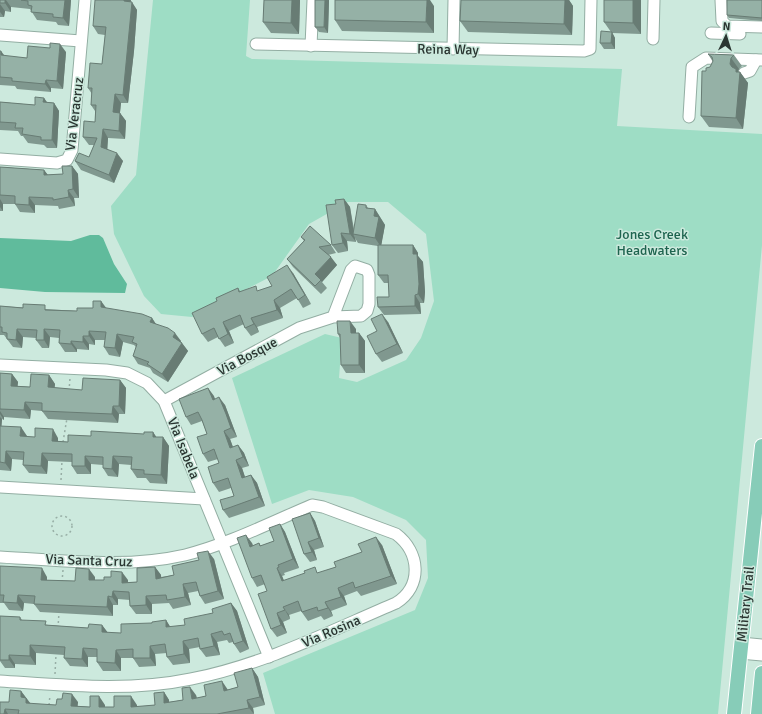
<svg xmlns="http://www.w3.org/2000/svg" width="762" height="714" font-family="Signika,sans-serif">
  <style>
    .green { fill: #9eddc5 }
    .water { fill: #60bb9c }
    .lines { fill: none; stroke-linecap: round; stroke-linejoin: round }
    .minor-casing { stroke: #93aea3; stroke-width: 13 }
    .major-casing { stroke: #fff; stroke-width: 16 }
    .path { stroke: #97aea5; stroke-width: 1.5; stroke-dasharray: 2 3; stroke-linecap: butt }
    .minor { stroke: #fff; stroke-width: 11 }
    .major { stroke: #87ccb8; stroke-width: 14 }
    .wall { fill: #80988f }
    .shaded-wall { fill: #687c74 }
    .building { fill: #95b1a6; stroke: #687c74 }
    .labels { text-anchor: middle; stroke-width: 3; stroke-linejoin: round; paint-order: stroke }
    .street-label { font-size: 14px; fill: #2a3531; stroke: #cce9dd }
    .park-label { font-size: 14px; fill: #1e644f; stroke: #cce9dd }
  </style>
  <rect width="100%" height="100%" fill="#cce9dd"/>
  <path class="green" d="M153 0H250L246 56 252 59 622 69 617 126 762 134V245L718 714H275L263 673 415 610 428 578 426 540 406 520 353 497 309 490 272 504 232 378 325 334 342 338 339 378 357 382 406 360 421 338 434 301 426 234 388 202H348L309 224 272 276 192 317 161 314 144 296 114 234 111 206 136 175Z"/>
  <path class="water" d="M90 235H99L103 238 114 264 127 284 125 293 45 292 0 288V238L71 241Z"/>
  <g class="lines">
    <defs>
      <g id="minor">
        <path d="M721 0 722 21 727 26 762 27"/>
        <path d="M711 33 740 34"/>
        <path d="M0 35 81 41"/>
        <path d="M653 39 654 0"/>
        <path d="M256 44 584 51 590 49 591 0"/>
        <path d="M311 46 313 0"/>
        <path d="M453 49 454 0"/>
        <path d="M744 73 750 71 756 60"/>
        <path d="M689 117 692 67 706 58 762 60"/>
        <path d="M0 159 57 163 67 160 72 150 85 0"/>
        <path d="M0 365 106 370 127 373 147 383 164 401 269 657"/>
        <path d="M164 401 299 328 333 317 361 316 367 311 369 304V275L367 270 355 266 351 270 333 317"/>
        <path d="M0 487 204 499"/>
        <path d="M0 557C61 560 124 569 185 555 226 545 272 522 312 505L323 507 396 534C420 552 423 586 396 603 330 631 263 665 191 679 129 692 63 685 0 681"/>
        <path d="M741 643 762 645"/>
        <path d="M740 653 762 655"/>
      </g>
      <g id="major">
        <path d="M734 714 762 446"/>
        <path d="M758 714 762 673"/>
      </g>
    </defs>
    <use href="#minor" class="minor-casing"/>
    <use href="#major" class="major-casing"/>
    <g class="path">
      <path d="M69 391 70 378"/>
      <path d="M63 442 67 418"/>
      <path d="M61 480 62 460"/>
      <circle cx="62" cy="526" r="10"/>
      <path d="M62 582 63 570"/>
      <path d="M58 628 59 612"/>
      <path d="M55 674 56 654"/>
      <path d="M49 705 50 695"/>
    </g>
    <use href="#minor" class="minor"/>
    <use href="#major" class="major"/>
  </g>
  <g class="wall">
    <path d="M0 0H71L69 26 58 25 56 22 37 20 30 9 11 7V12L5 11 4 17H0Z"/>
    <path d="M264 0H300L299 34 271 33 263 22Z"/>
    <path d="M315 0H329L328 33 319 32 315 27Z"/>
    <path d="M461 0H569L573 6 572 35 468 32 460 21Z"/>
    <path d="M604 0H641V34L612 33 615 38V49H604L600 43 611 32 604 22Z"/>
    <path d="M762 0V21L729 18 727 15Z"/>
    <path d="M131 2 137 10 134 51 128 103H121L120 113 126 121 125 139 108 138 107 149 123 161 114 183 81 170 75 161 89 157 94 145H89L83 137 95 122V111L91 105 92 94 88 88 102 64 105 35 98 34 93 26Z"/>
    <path d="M434 6V33L342 31 335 20Z"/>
    <path d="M0 51 4 56 27 58 66 52 63 89 51 88V92L17 89 15 86 0 85Z"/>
    <path d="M708 54 734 55 742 66 739 69 738 71 739 72H740L748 83 743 129 709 127 701 116 706 71 710 67 713 62Z"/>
    <path d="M44 98 47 102 54 103 59 111 57 148H47L44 145 28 143 23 136H21L18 131 0 130V102L35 105Z"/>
    <path d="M72 166 78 174 79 198H74L75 206 59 209 58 206 35 205V213L20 212 15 204H3V211H0V167L44 170 48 175 63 174Z"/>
    <path d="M344 199 350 207 354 229 366 205 368 208 375 209 385 225 381 245H413L418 253V256L423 262 425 292 424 303H420L421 314 384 315 378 307 389 297V283H384L378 275V246L358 243 355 238 356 242 347 241 348 251 338 253 332 245 336 204Z"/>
    <path d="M301 237 331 245 336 253 328 255 337 265 322 282 327 288 321 294 293 267 287 259 304 241Z"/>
    <path d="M293 273 311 304 303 308 297 298 280 308 283 318 257 327 259 332 251 336 245 328 244 324 229 331 234 343 225 347 218 337 208 342 202 334 217 301 238 288 240 291H259L272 286Z"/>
    <path d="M101 301 105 308 152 318 156 324 181 341V342L188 351 168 382 153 373 150 368 138 364 133 356 136 347 134 345 123 342 120 357 109 355 104 347 105 340H95V345L89 344V350L77 349V352H65L59 343V338L50 337 49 348H42L36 340V338L23 337 22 348 13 347 4 335H0V306L77 311 93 308Z"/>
    <path d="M388 322 403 353 382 362 376 354 377 331Z"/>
    <path d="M356 329V333H359L365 341V373H346L341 365 340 338 338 334Z"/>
    <path d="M0 373 12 374 18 382 17 386 30 387 49 375 55 384 54 388 82 390 120 380 126 388 125 414H119L118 423 48 419 42 411 31 410 30 419 4 417V420L2 419 1 426 27 436V437L58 438V441L68 442 91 436 144 434 153 432 156 437H163L169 446 167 484 150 483 146 478H137L131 469V465L119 464 118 477 108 476 103 468V465L91 464V474H77L72 466V462L48 461 47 474 29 473 23 465V460L12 459 11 471 0 470Z"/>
    <path d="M208 388 215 399 225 405 237 437 230 439 233 447 238 445 244 453 249 466 242 468 245 477 251 475 257 483 265 506 229 518 223 510 234 496 231 488 219 492 213 483 219 463 218 459 208 462 203 454 207 434 202 421 191 425 186 417Z"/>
    <path d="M310 513 315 521 324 547 314 550 317 560 310 562 304 554Z"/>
    <path d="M280 524 285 532 299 568 284 573 285 575 282 576 284 581 319 573 336 567 382 545 397 584 361 596 357 591 344 596 347 605 331 611 333 616 324 620 321 616 308 621 301 611 289 615 290 619 283 622 287 633 277 637 271 629 267 591 265 584 257 587 252 578V543L253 546 259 543 261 546 274 541Z"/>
    <path d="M214 559 224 599 205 604 200 596 198 591 188 593 191 605 173 609 169 603 152 604V614H136L130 606V600L118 599V605H113V616L40 612 34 604 24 603 23 611 9 610 4 603H0V566L47 577V580L75 581 95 577V580H128V582H137L155 567 161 575V577L174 575Z"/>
    <path d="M231 603 237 611 249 649 240 653 234 644 233 642 229 643 227 640 217 642 220 655 206 657 200 649V647L189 649 190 663 173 665 167 657V653L155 654 156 666 139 667 133 658H121V671H103L97 662V657H88V667L70 666 64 658V655L36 653V665L15 664V668H5L0 661V616L20 617 22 620 48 625 88 628 102 625 108 633H121L152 623 166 620 170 627 185 625 213 613Z"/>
    <path d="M252 668 258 677 265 705 253 708 254 714H0V697V702H9L21 691 31 704 56 705 78 702 77 706 90 707 105 705V707H114L137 705V707L155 705 164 692 169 700V702L183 700 196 695 197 698 206 696 238 687Z"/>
  </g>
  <g class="shaded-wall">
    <path d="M5 0H6L11 7V12L5 3Z"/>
    <path d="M65 0H71L69 26 63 18Z"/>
    <path d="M124 0H131L130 9 124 1Z"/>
    <path d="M292 0H300L299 34 291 23Z"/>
    <path d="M325 0H329L328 33 324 27Z"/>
    <path d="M427 0H430L434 6V33L426 22Z"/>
    <path d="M565 0H569L573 6 572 35 564 24Z"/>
    <path d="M633 0H641V34L633 23Z"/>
    <path d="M132 2 137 10 134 51 128 103 123 95Z"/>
    <path d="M0 4 5 11 4 17 0 12Z"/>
    <path d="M612 32 615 38V49L611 43Z"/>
    <path d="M60 44 66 52 63 89 57 81Z"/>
    <path d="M1 51 7 59 1 55Z"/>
    <path d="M731 58 739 69 738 71 740 74V72L748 83 743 129 736 118 730 64Z"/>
    <path d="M46 80 51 88V92L45 84Z"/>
    <path d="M115 94 121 103 119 120 113 112Z"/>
    <path d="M44 98 49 106 43 102Z"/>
    <path d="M54 103 59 111 57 148 52 140Z"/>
    <path d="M120 113 126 121 125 139 119 131Z"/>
    <path d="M103 129 108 138 107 155 101 147Z"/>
    <path d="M117 153 123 161 114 183 109 175Z"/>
    <path d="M72 166 78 174 79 198 73 189Z"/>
    <path d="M44 170 50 178 44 175Z"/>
    <path d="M68 190 74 198 75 206 69 197Z"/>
    <path d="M29 197 35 205V213L29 205Z"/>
    <path d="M0 199 3 204V211L0 207Z"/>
    <path d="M344 199 350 207 354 235 353 234 355 238 356 242 350 234Z"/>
    <path d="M375 209 385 225 381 247 375 238 374 216Z"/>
    <path d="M341 233 347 241 348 251 343 243Z"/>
    <path d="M413 245 418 253V256L423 262 425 292 424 303 418 294 413 254Z"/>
    <path d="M331 257 337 265 322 282 315 274Z"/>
    <path d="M287 265 293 273 311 304 305 295Z"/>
    <path d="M415 295 420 303 421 314 415 306Z"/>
    <path d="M274 300 280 308 283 318 277 310Z"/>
    <path d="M101 301 107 309 101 307Z"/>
    <path d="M382 314 388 322 403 353 397 344Z"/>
    <path d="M152 318 157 326 150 322Z"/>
    <path d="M251 318 257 327 259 332 254 324Z"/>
    <path d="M350 321 356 329V341L351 333Z"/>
    <path d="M223 322 229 331 234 343 228 334Z"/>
    <path d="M17 329 23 337 22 348 16 340Z"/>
    <path d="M44 329 50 337 49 348 44 340Z"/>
    <path d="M89 331 95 340V345L89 336Z"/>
    <path d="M175 333 181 341 179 345 173 337Z"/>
    <path d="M359 333 365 341V373L359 365Z"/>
    <path d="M117 334 123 342 120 357 115 348Z"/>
    <path d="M83 336 89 344V350L83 342Z"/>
    <path d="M71 341 77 349V352L71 344Z"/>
    <path d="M182 343 188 351 168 382 162 374Z"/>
    <path d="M12 374 18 382 17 394 11 386Z"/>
    <path d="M49 375 55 384 54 395 48 387Z"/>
    <path d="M120 380 126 388 125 414 119 406Z"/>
    <path d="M208 388 214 396 218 408 213 400Z"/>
    <path d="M219 397 225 405 237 437 231 428Z"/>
    <path d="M25 402 31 410 30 419 24 410Z"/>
    <path d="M113 406 119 414 118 423 112 414Z"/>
    <path d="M0 411 4 417V420L0 414Z"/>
    <path d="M0 417 2 419 1 434 0 433Z"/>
    <path d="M21 427 27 436 26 445 20 436Z"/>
    <path d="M53 429 58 438V449L52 441Z"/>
    <path d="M224 431 230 439 236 456 230 448Z"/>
    <path d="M153 432 159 441 153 437Z"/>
    <path d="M163 437 169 446 167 484 161 475Z"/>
    <path d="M238 445 244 453 249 466 243 457Z"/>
    <path d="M6 451 12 459 11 471 5 463Z"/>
    <path d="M42 453 48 461 47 474 41 466Z"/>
    <path d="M85 456 91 464V474L85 466Z"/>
    <path d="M113 456 119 464 118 477 112 469Z"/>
    <path d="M236 460 242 468 248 486 242 478Z"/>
    <path d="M251 475 257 483 265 506 259 497Z"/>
    <path d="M310 513 315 521 324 547 319 538Z"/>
    <path d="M280 524 285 532 299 568 293 559Z"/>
    <path d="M246 535 252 543 256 555 250 547Z"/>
    <path d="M376 537 382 545 397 584 391 576Z"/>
    <path d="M308 542 314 550 317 560 312 552Z"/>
    <path d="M208 551 214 559 224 599 218 591Z"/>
    <path d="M155 567 161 575 162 587 156 579Z"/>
    <path d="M42 568 47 577V588L41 580Z"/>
    <path d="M277 568 282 576 288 590 282 581Z"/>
    <path d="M89 569 95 577V588L89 580Z"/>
    <path d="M122 572 128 580 127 591 122 583Z"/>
    <path d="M183 584 188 593 191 605 185 597Z"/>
    <path d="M338 588 344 596 347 605 341 597Z"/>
    <path d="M113 591 118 599V605L112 597Z"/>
    <path d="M18 595 24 603 23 611 17 603Z"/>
    <path d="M108 596 113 605V616L107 607Z"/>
    <path d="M146 596 152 604V614L146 605Z"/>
    <path d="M325 602 331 611 333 616 328 608Z"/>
    <path d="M231 603 237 611 249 649 243 641Z"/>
    <path d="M283 607 289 615 290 619 285 610Z"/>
    <path d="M277 613 283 622 287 633 281 625Z"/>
    <path d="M166 620 171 628 166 627Z"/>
    <path d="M102 625 108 633 102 632Z"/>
    <path d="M211 634 217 642 220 655 214 646Z"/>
    <path d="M183 641 189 649 190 663 184 654Z"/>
    <path d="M30 645 36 653V665L30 656Z"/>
    <path d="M150 646 155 654 156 666 150 658Z"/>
    <path d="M83 648 88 657V667L82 659Z"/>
    <path d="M116 650 121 658V671L115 663Z"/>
    <path d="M9 655 15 664V668L9 660Z"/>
    <path d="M252 668 258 677 265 705 260 697Z"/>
    <path d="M222 681 228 690 224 691Z"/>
    <path d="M190 687 196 695 198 707 192 699Z"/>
    <path d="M21 691 32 706V712L21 697Z"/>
    <path d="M164 692 169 700 170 711 164 703Z"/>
    <path d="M72 694 78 702 77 714 71 706Z"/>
    <path d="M99 696 105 705V714L99 707Z"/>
    <path d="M131 696 137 705V714L131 707Z"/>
    <path d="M247 700 253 708 254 714 249 708Z"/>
    <path d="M5 709 8 714H4Z"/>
  </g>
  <g class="building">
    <rect x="0" y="0" width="5" height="3"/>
    <path d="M21 0H65L63 18 53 17V14L31 12 32 6 28 5V1Z"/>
    <path d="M95 0H124V1L132 2 128 43 123 95 115 94 113 112 120 113 119 131 103 129 101 147 117 153 109 175 75 161 79 153 89 157 97 138 83 137 84 121 95 122 96 105H91L92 88H88L90 63 102 64 106 27 93 26Z"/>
    <path d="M264 0H292L291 23 263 22Z"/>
    <path d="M315 0H325L324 27H315Z"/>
    <path d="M335 0H427L426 22 335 20Z"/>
    <path d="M461 0H565L564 24 460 21Z"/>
    <path d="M604 0H633V23L604 22Z"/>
    <path d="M727 0H762V18L727 15Z"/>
    <path d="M601 31 612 32 611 43H600Z"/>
    <path d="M50 43 60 44 57 81 46 80 45 84 12 81V78L0 77V51H1V55L27 58 28 46 50 48Z"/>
    <path d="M708 54 734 55 731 58 730 64 732 67 736 69V72H740L736 118 701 116 702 71H706V68L710 67 713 61 712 57Z"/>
    <path d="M35 97 44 98 43 102 54 103 52 140H41V137L22 134 23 128H15L16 123 0 122V102L35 105Z"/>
    <path d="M62 166H72L73 189 68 190 69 197 53 200V198L29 197V205L15 204V196L0 195V167L44 170V175L63 174Z"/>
    <path d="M344 199 350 234 341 233 343 243 332 245 326 205 336 204 335 200Z"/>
    <path d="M358 204 366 205V208L375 209 374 216 379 217 375 238 353 234Z"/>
    <path d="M310 226 331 245 319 247 331 257 315 274 321 280 315 286 287 259 305 240 301 237Z"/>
    <path d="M378 245H413V254H417L419 284 418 294 415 295V306L378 307 377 297H389L388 275H378Z"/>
    <path d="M287 265 305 295 298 300 291 289 274 300 277 310 251 318 254 324 245 328 240 315 223 322 228 334 219 339 214 328 202 334 192 313 217 301 216 298 238 288 239 292 256 286 257 291 272 286 267 277Z"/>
    <path d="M93 301H101V307L142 314 152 318 150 322 168 328 175 333 173 337 182 343 162 374 147 364 149 362 133 356 137 344 132 342 134 337 117 334 115 348 104 347 106 332 89 331V336H83V342L71 341V344L59 343 60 330 44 329V340H36L37 330 17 329 16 340 7 339V333L2 332V327H0V306L23 308V304L45 305V310L77 311V308H93Z"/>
    <path d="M382 314 397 344 376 354 367 336 377 331 371 319Z"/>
    <path d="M337 321H350L351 333H359V365H341L340 334H338Z"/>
    <path d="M0 373 12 374 11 386 30 387 31 374 49 375 48 387 82 390 83 378 120 380 119 406H113L112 414 42 411V403L25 402 24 410 0 409Z"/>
    <path d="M208 388 213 400 219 397 226 414 231 428 224 431 230 448 238 445 243 457 236 460 242 478 251 475 259 497 223 510 220 500 234 496 228 478 213 483 208 467 219 463 214 449 203 454 197 437 207 434 202 420 198 412 186 417 179 399Z"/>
    <path d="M0 426 21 427 20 436 35 437V428L53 429 52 441 68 442V435L91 436V431L144 434V432H153V437H163L161 475 144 474V470L131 469 132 457 113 456 112 469 103 468V457L85 456V466H72V454L42 453 41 466 23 465 24 452 6 451 5 463 0 462Z"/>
    <path d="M310 513 319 538 308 542 312 552 304 554 292 519Z"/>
    <path d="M280 524 293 559 278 565 279 567 277 568 282 581 305 573 304 571 315 567 317 573 336 567 334 562 362 552 358 544 376 537 391 576 355 588 353 582 338 588 341 597 325 602 328 608 318 611 317 607 302 612 298 601 283 607 285 610 277 613 281 625 271 629 258 594 267 591 261 575 252 578 237 538 246 535 250 547 259 543 260 546 274 541 269 528Z"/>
    <path d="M208 551 218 591 200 596 196 582 183 584 185 597 167 600 166 595 146 596V605L130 606 129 592 113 591 112 597 108 596 107 607 34 604 35 596 18 595 17 603 3 602 4 595H0V566L42 568 41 580 75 581 76 568 89 569V580H104V577H111V571L122 572V583L137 582V568L155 567 156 579 174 575 172 566 199 560 197 553Z"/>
    <path d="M231 603 243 641 234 644 230 633 224 635 222 631 211 634 214 646 200 649 198 638 183 641 184 654 167 657 165 644 150 646V658H133V649L116 650 115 663 97 662V649L83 648 82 659 64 658 65 647 30 645V656L9 655V660H0V616L20 617V620L46 621 45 625 88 628 89 624 102 625V632L121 633V624L152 623V622L166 620V627L185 625 184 619 213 613 212 609Z"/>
    <path d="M252 668 260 697 247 700 249 708 217 714H18L19 710 5 709 4 714H0V702H9L10 690 21 691V697L26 698V703L56 705 57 699H62L63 693 72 694 71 706 90 707V696H99V707H114V696H131V707L155 705 154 693 164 692V703L183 700 182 688 190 687 192 699 206 696 204 685 222 681 224 691 238 687 234 673Z"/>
  </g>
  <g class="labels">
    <g class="street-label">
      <text transform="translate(448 49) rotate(1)" y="5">Reina Way</text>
      <text transform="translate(74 114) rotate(-83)" y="5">Via Veracruz</text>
      <text transform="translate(247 356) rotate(-28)" y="5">Via Bosque</text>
      <text transform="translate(184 448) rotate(68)" y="5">Via Isabela</text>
      <text transform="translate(89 560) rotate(2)" y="5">Via Santa Cruz</text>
      <text transform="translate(745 604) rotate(-84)" y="5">Military Trail</text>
      <text transform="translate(331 631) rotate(-23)" y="5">Via Rosina</text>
    </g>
    <g class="park-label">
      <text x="652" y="239">Jones Creek<tspan x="652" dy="16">Headwaters</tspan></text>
    </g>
  </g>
  <g transform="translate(726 36) rotate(4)" stroke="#cce9dd" stroke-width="3" paint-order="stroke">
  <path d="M0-3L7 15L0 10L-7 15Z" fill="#2a3531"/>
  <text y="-6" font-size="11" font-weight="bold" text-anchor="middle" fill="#2a3531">N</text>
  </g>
</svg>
